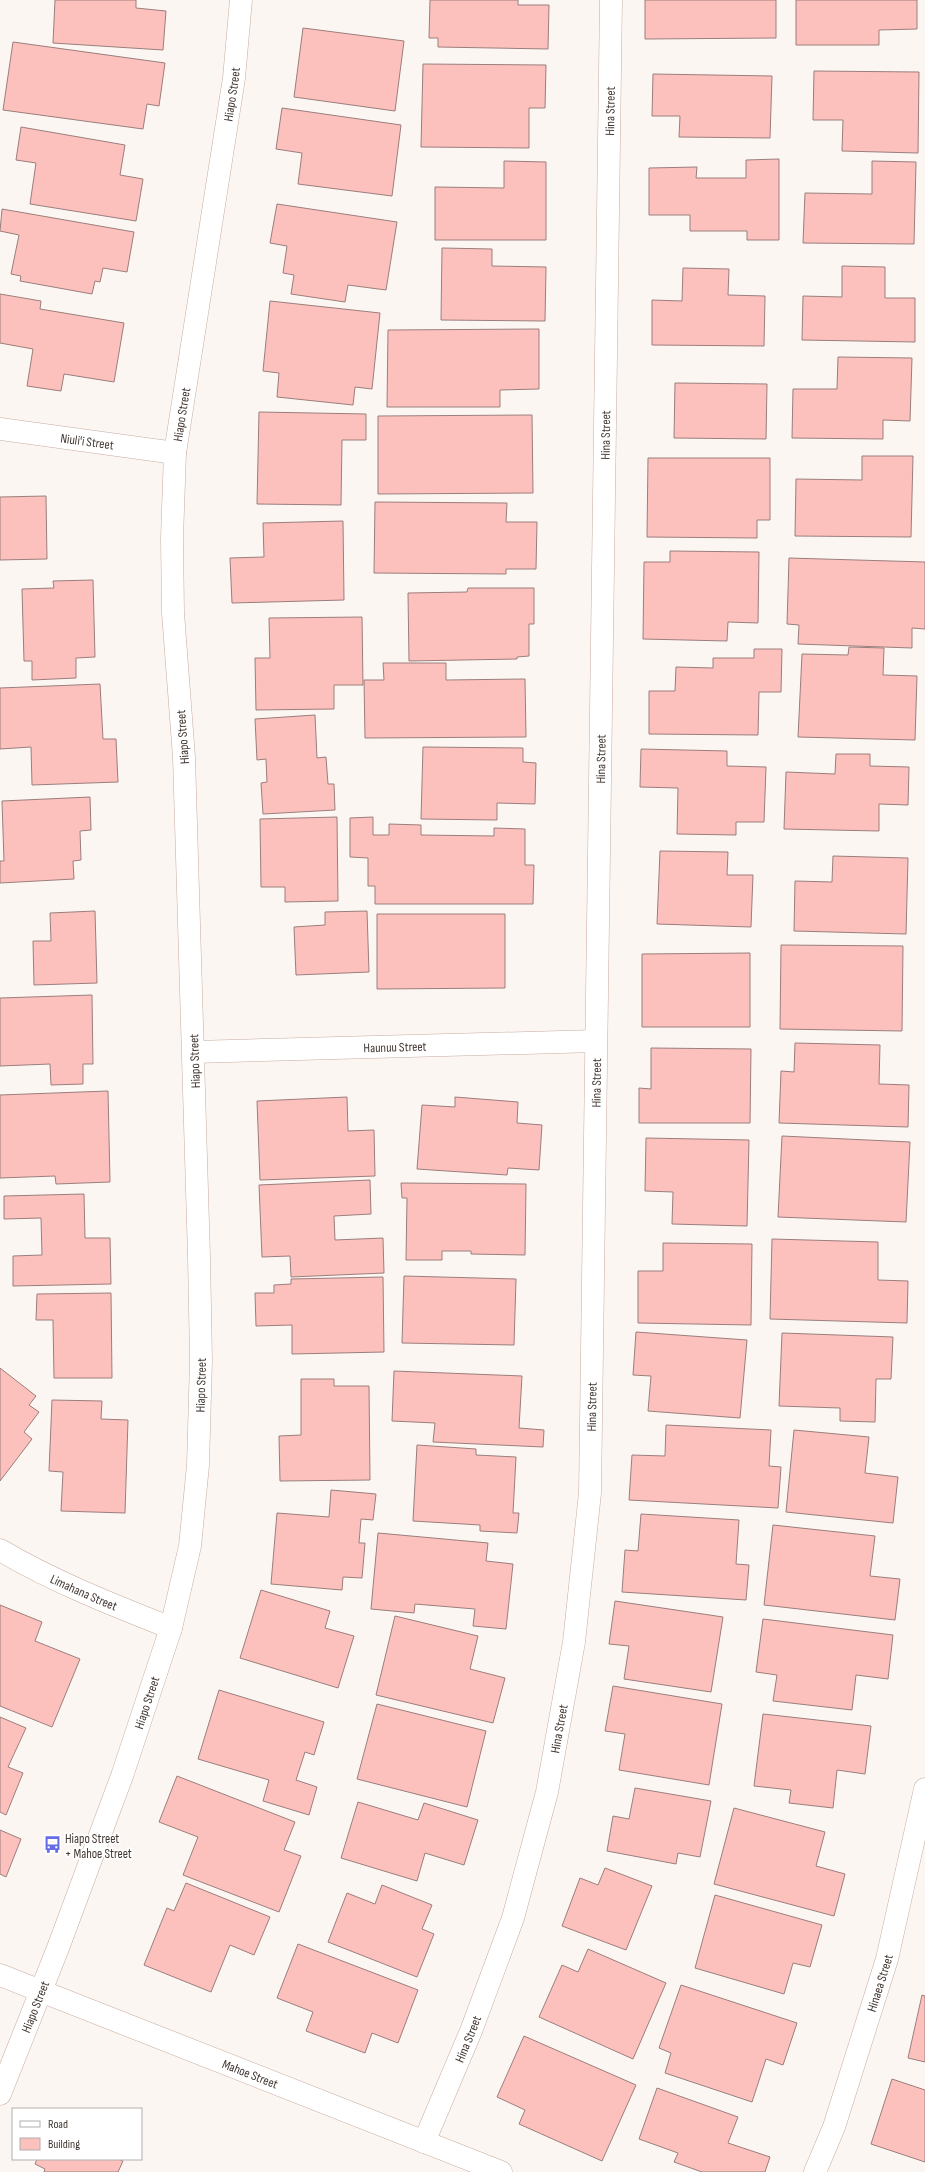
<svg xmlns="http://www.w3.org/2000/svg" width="925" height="2172" font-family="'Sofia Sans Condensed',sans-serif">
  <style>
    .building { fill: #fdc1bd; stroke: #9b7e7c }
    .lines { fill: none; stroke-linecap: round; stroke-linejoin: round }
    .street-casing { stroke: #c7ac9f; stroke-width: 23 }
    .secondary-casing { stroke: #c7ac9f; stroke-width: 23 }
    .street { stroke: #fff; stroke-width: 22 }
    .secondary { stroke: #fff; stroke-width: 22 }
    .labels { text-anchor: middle; stroke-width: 3.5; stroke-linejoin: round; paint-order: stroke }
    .street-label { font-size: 13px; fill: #423732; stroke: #fff }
    .poi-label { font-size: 13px; fill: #423732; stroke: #fff; text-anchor: start }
  </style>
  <rect width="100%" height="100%" fill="#fcf6f3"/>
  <g class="building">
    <path d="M55 0H136V8L166 11 163 50 53 43Z"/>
    <path d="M430 0H518V5H549L548 49 438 47V38H429Z"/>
    <path d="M645 0H776V38L645 39Z"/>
    <path d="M796 0H917V29L879 30V45H796Z"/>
    <path d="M303 28 404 41 395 111 294 97Z"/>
    <path d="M13 42 165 63 159 106 147 104 143 129 3 110Z"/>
    <path d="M423 64 546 65 545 108H529V148L421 147Z"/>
    <path d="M814 71 919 72 918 153 842 151 843 120H813Z"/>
    <path d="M653 74 772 76 770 138 679 137 680 116H652Z"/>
    <path d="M282 108 401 125 392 196 298 184 302 153 276 149Z"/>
    <path d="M21 127 125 145 120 175 143 179 136 221 30 204 36 163 16 160Z"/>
    <path d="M779 159V240H747V231H690V215H649V168L697 167 696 178H746V160Z"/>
    <path d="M504 161 546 162V240H435V187L504 188Z"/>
    <path d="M872 161 916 162 914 244 803 243 805 193 872 194Z"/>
    <path d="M277 204 397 222 386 290 348 285 345 302 291 294 294 275 283 273 287 246 270 243Z"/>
    <path d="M2 209 134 232 127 272 103 268 100 282 95 281 92 294 20 281 21 276 11 274 19 235 0 231Z"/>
    <path d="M442 248 492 249V266L546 267 545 321 441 320Z"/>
    <path d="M842 266 885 267V298H915V342L802 340 803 296 842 297Z"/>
    <path d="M683 268 729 269 728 295 765 296 764 346 652 345V300L682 301Z"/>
    <path d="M0 294 41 301 40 309 124 323 114 382 64 374 61 391 27 386 33 349 0 343Z"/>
    <path d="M270 301 380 313 372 389 355 387 353 405 277 397 279 373 263 371Z"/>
    <path d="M539 329V389L500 390V407H387L388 330Z"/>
    <path d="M838 357 912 358 910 421 883 420V439L792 438 793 389H837Z"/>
    <path d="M675 383 767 384 766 439 674 438Z"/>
    <path d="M259 412 366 414V440H342L341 505 257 504Z"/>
    <path d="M532 415 533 493 378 494V416Z"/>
    <path d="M862 456H913L911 537 795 536 796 479 862 480Z"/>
    <path d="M648 458H770V520H757V538L647 537Z"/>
    <path d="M46 496 47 559 0 560V497Z"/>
    <path d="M375 502 507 503 506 522H537L536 569H506V574L374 573Z"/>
    <path d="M343 521 344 600 232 603 230 558 264 557 263 523Z"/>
    <path d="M670 551 759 552 758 623 728 622 727 641 643 639 644 562H670Z"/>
    <path d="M789 558 925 562V629L912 628V648L798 644 799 625 787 624Z"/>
    <path d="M93 580 95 657 76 658V678L32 680V661H24L22 589 54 588 53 581Z"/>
    <path d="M468 588H534V624H529V656L517 657V659L409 661 408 593 467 592Z"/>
    <path d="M362 617 363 685H334V709L256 710 255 658H270L269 618Z"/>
    <path d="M849 647 884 648 883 675 917 676 915 740 798 737 802 654 848 655Z"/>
    <path d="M754 649H782L781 692H759L758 735 649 734V691H675L676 667 713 668V658H754Z"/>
    <path d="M383 663H446V680L525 679 526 737 365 738 364 680H384Z"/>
    <path d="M100 684 103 739H116L118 782 32 785 31 747 0 749V688Z"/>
    <path d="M315 715 317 758 326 757 328 784H334L335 810 263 814 261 783 267 782 266 759 257 760 255 719Z"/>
    <path d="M423 747 523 748V762L536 763 535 804 497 803V820L421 819Z"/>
    <path d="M641 749 727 751V766L766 767 764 822H736V835L677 834 678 788 640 787Z"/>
    <path d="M836 754H870V766L909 767 908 805 879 804V831L784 829 786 772 835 774Z"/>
    <path d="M90 797 91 830 80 831 81 860 73 861 74 879 0 883V861H4L2 801Z"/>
    <path d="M337 817 338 901 285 902V887H261L260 819Z"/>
    <path d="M373 817V835H389V824L421 825V835L494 836V828L525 829V865H534L533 904H375V886H368V858L350 857V818Z"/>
    <path d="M660 851 728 852 727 875H753L751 927 657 924Z"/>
    <path d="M833 856 908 858 906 934 794 931 795 881 832 882Z"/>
    <path d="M95 911 97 983 34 985 33 941H51L50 913Z"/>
    <path d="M367 911 369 972 296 975 294 927 325 925V912Z"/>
    <path d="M377 914H505V988L377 989Z"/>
    <path d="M781 945 903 946 902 1031 780 1029Z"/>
    <path d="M750 953V1027H642V954Z"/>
    <path d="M92 995 93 1064H83V1084L51 1085 50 1064 0 1066V998Z"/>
    <path d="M795 1043 880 1045 879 1084 909 1085 908 1127 779 1123 781 1071 794 1072Z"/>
    <path d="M651 1048 751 1049 750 1123H639V1088L651 1089Z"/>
    <path d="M108 1091 110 1182 56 1184 55 1176 0 1178V1095Z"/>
    <path d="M347 1097 348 1131 374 1130 375 1176 260 1180 257 1101Z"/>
    <path d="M455 1097 518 1102 517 1123 542 1125 539 1170 508 1168 507 1175 417 1169 422 1105 455 1107Z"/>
    <path d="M782 1136 910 1142 906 1222 778 1217Z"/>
    <path d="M646 1138 749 1140 747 1226 672 1224 673 1192 645 1191Z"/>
    <path d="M370 1180 371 1214 334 1216 335 1240 383 1238 384 1273 291 1277 290 1256 262 1257 259 1185Z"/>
    <path d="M401 1183 526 1184 525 1255 471 1254V1251H442V1260H406L407 1198H402Z"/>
    <path d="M84 1194 85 1238H110L111 1284 13 1286V1256L42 1255 41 1218 4 1219V1196Z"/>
    <path d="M772 1239 878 1242V1280L908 1281 907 1323 770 1319Z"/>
    <path d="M663 1243 752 1244 751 1325 638 1323V1271H663Z"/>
    <path d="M404 1276 516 1279 514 1345 402 1343Z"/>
    <path d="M383 1277 384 1352 292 1354V1325L256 1326 255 1293H274V1285L291 1284V1279Z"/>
    <path d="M111 1293 112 1378H54L53 1320H36L37 1294Z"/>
    <path d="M636 1332 747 1340 740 1418 648 1411 651 1376 633 1375Z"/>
    <path d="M782 1333 893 1337 891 1379H876L875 1422 840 1421V1408L779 1406Z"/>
    <path d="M0 1368 36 1396 29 1405 39 1412 24 1432 32 1439 0 1481Z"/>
    <path d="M394 1371 522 1376 519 1428 544 1430 543 1447 433 1442 435 1423 392 1421Z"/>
    <path d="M301 1379H334V1386H369L370 1480 280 1481 279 1436 301 1435Z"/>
    <path d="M52 1400 102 1401 101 1419 128 1420 125 1513 61 1511 63 1472 49 1471Z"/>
    <path d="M666 1425 771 1430 769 1466 781 1467 778 1508 629 1500 632 1455 665 1456Z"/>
    <path d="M794 1430 869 1437 865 1473 898 1477 893 1523 786 1512Z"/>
    <path d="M417 1445 476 1449V1455L516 1457 513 1513H519L517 1533 480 1531V1525L413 1521Z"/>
    <path d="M331 1490 376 1494 373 1520 361 1519 359 1543H365L362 1578 343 1577 342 1590 271 1584 277 1513 329 1517Z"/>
    <path d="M641 1514 739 1520 736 1564 749 1565 746 1600 622 1592 625 1550 638 1551Z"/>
    <path d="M773 1525 875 1536 870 1576 900 1579 895 1620 764 1605Z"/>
    <path d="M378 1533 488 1543 486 1561 513 1564 506 1629 473 1626 475 1609 415 1604 414 1613 371 1609Z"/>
    <path d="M261 1590 330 1611 325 1628 354 1636 338 1688 240 1658Z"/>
    <path d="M615 1601 723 1617 711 1692 624 1679 629 1646 609 1644Z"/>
    <path d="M0 1605 42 1622 35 1641 80 1659 52 1727 0 1706Z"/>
    <path d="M395 1616 478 1636 470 1669 505 1678 493 1723 376 1695Z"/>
    <path d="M763 1619 893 1635 888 1679 856 1675 852 1710 773 1701 777 1675 756 1672Z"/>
    <path d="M613 1686 722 1704 709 1785 619 1770 625 1734 605 1731Z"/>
    <path d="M219 1690 324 1722 314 1755 305 1752 296 1780 317 1787 309 1815 263 1801 269 1780 198 1759Z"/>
    <path d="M377 1704 486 1731 467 1807 357 1779Z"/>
    <path d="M763 1714 871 1726 865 1774 837 1770 833 1808 789 1803 791 1790 754 1786Z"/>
    <path d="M0 1717 26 1728 8 1767 23 1773 6 1815 0 1812Z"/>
    <path d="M177 1776 295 1822 284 1850 301 1856 279 1912 183 1875 198 1837 159 1822Z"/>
    <path d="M635 1788 711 1801 700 1857 678 1853 676 1864 607 1851 613 1816 629 1819Z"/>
    <path d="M358 1802 418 1820 424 1803 478 1820 464 1865 425 1853 417 1881 341 1858Z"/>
    <path d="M734 1808 825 1832 816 1866 845 1874 834 1916 714 1884Z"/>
    <path d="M0 1830 21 1839 6 1877 0 1874Z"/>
    <path d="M605 1868 652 1886 626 1950 562 1926 580 1878 598 1885Z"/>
    <path d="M186 1883 270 1917 254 1955 230 1945 211 1992 144 1965 167 1908 174 1911Z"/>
    <path d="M382 1885 432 1905 422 1929 434 1934 417 1977 328 1942 347 1893 375 1904Z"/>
    <path d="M715 1895 822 1925 810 1967 793 1963 784 1994 695 1968Z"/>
    <path d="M298 1944 418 1990 398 2043 372 2033 365 2053 306 2031 313 2012 277 1998Z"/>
    <path d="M588 1949 666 1983 633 2059 539 2017 562 1965 578 1972Z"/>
    <path d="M681 1985 797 2023 783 2065 766 2059 752 2102 665 2073 671 2053 659 2048Z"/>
    <path d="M922 1995 925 1996V2062L908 2058Z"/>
    <path d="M524 2036 636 2085 602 2161 519 2124 525 2110 497 2097Z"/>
    <path d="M892 2079 925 2090V2162L871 2144Z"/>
    <path d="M657 2088 738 2117 728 2143 770 2157 765 2172H702L674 2162 678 2153 639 2139Z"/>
    <path d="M37 2159H118L123 2161 118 2172H44L45 2169 35 2164Z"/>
  </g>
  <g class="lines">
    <defs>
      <g id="street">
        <path id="s1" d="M0 429 175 453"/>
        <path id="s2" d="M194 1052 596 1041"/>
        <path id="s3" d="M0 1550C54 1582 113 1605 171 1628"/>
        <path id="s4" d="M424 2142 471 2031 513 1918 547 1792 574 1642 590 1493 611 0"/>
        <path id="s5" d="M815 2172 834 2127 887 1959 925 1789"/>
      </g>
      <g id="secondary">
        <path id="s6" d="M0 1975 501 2172"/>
        <path id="s7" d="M0 2094 58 1948 122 1776 171 1628 190 1546 198 1465 201 1360 199 1257 184 757 173 613 172 538 175 453 234 78 241 0"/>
      </g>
    </defs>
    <use href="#street" class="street-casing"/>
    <use href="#secondary" class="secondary-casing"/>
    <use href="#street" class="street"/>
    <use href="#secondary" class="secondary"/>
  </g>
  <defs>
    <symbol id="bus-bare" viewBox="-9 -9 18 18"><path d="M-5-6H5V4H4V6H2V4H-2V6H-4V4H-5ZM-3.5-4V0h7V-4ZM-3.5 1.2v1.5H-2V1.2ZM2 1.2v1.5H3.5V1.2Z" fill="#666ce5" stroke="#fff" stroke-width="2.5" paint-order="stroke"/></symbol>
  </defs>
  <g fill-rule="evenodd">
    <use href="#bus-bare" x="40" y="1832" width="25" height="25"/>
  </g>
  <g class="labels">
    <g class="street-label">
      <text dy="5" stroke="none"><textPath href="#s7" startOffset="2038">Hiapo Street</textPath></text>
      <text dy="5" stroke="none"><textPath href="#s4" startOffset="2056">Hina Street</textPath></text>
      <text dy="5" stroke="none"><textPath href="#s7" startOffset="1714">Hiapo Street</textPath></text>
      <text dy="5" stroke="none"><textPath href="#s4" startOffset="1732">Hina Street</textPath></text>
      <text dy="5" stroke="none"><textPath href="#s1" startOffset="88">Niuli'i Street</textPath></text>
      <text transform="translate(182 737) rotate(-94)" y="5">Hiapo Street</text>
      <text dy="5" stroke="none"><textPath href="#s4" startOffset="1408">Hina Street</textPath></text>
      <text dy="5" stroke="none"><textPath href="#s2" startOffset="201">Haunuu Street</textPath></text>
      <text transform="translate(194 1061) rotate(-92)" y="5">Hiapo Street</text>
      <text dy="5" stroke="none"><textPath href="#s4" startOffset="1084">Hina Street</textPath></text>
      <text dy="5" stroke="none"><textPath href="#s7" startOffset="742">Hiapo Street</textPath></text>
      <text dy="5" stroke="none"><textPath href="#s4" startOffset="760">Hina Street</textPath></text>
      <text dy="5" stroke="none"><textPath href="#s3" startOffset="94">Limahana Street</textPath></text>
      <text dy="5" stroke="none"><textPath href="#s7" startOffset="418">Hiapo Street</textPath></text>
      <text dy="5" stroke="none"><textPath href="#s4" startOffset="436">Hina Street</textPath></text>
      <text dy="5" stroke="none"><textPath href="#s5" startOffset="200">Hinaea Street</textPath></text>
      <text dy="5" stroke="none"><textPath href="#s7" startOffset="94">Hiapo Street</textPath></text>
      <text dy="5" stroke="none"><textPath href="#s4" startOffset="112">Hina Street</textPath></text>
      <text dy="5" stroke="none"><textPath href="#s6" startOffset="269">Mahoe Street</textPath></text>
    </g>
    <g class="poi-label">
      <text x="65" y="1843">Hiapo Street<tspan x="65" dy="15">+ Mahoe Street</tspan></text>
    </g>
  </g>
  <rect x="12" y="2108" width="130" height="52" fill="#ffffff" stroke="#b3afad"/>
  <rect x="20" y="2121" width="20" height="6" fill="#ffffff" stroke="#b3afad"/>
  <text x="48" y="2128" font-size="12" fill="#423732">Road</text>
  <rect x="20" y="2138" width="20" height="12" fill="#fdc1bd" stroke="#b3afad"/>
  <text x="48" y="2148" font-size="12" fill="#423732">Building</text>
</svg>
